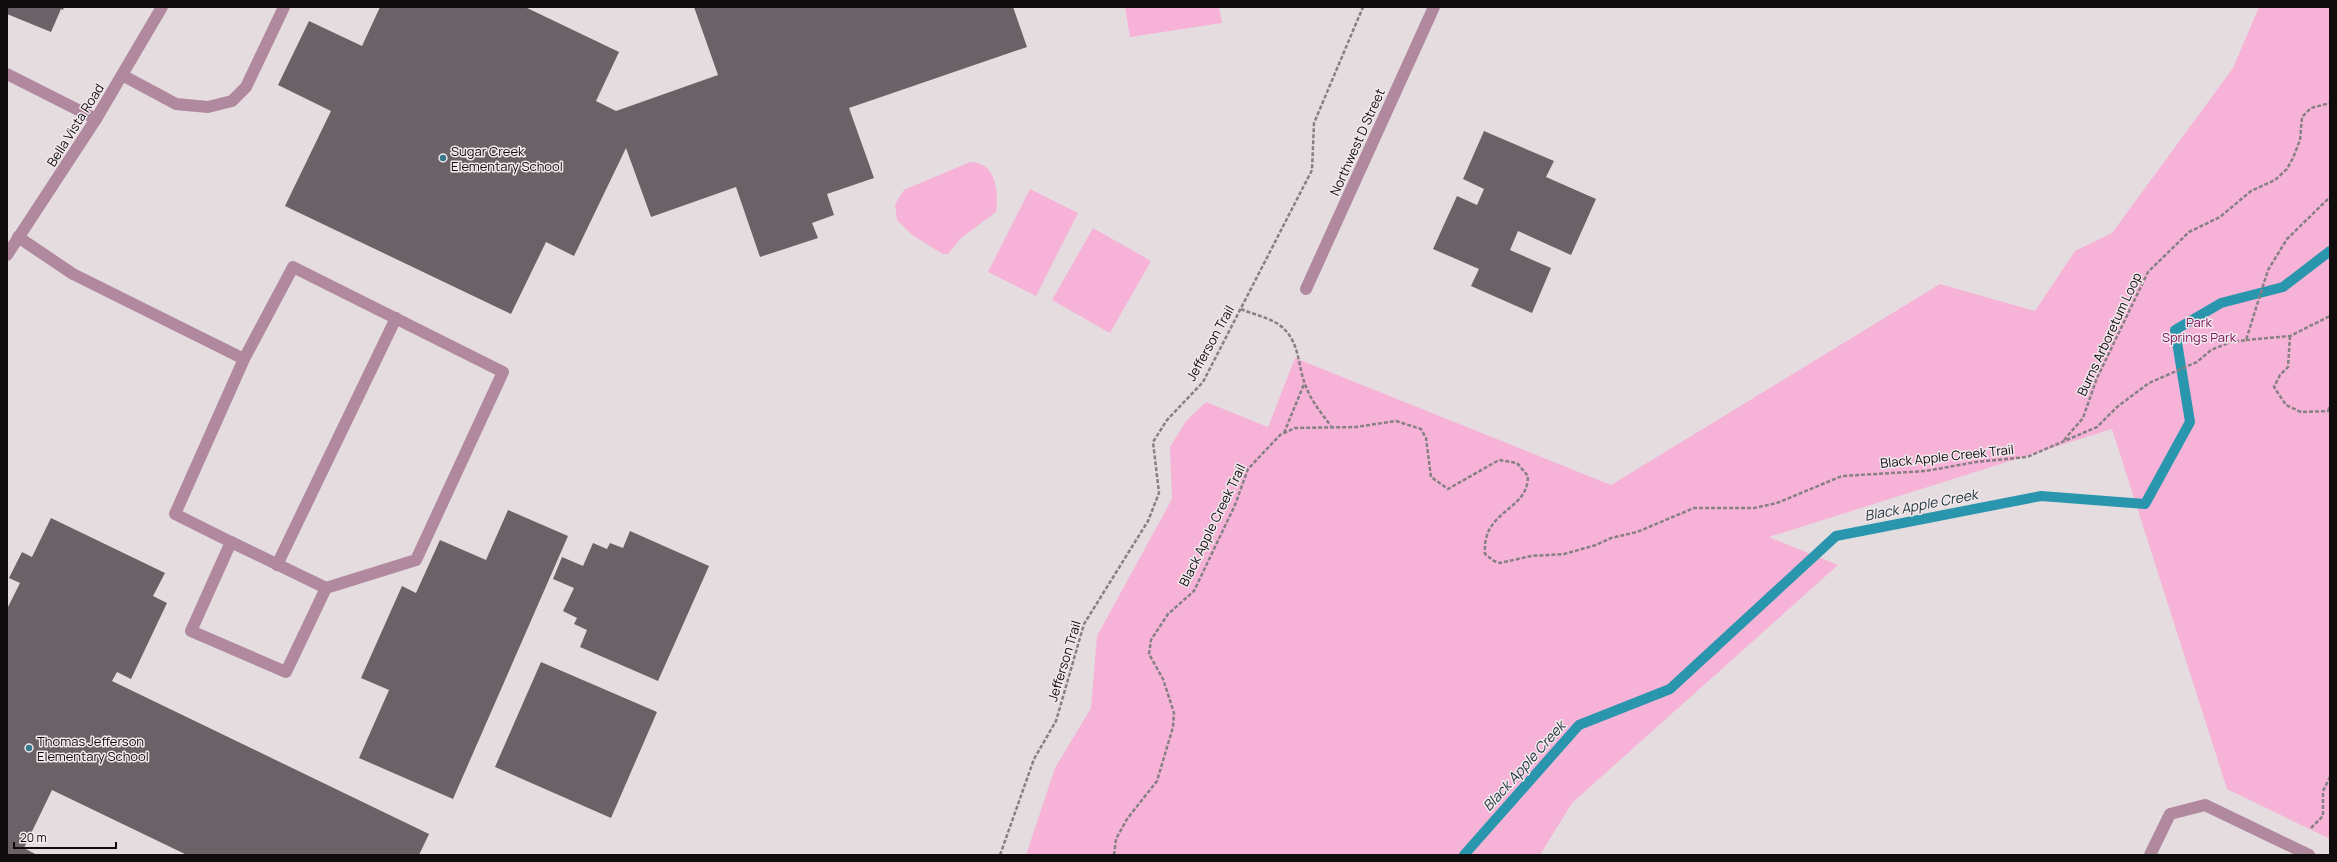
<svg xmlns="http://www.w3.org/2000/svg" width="2337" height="862" font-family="Manrope,sans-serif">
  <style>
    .green { fill: #f6b3d7 }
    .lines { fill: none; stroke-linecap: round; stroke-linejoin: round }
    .stream { stroke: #2a96ad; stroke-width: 10 }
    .building { fill: #6a6266 }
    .path { stroke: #868083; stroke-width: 2.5; stroke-dasharray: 4 2; stroke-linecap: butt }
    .minor { stroke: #b1899e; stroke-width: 12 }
    .poi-dot { fill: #367a8a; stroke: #f2e9ed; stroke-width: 1.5 }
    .labels { text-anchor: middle; stroke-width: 3; stroke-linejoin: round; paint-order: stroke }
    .street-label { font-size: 13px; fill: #0f0c0e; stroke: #f2e9ed }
    .poi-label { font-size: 13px; fill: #0f0c0e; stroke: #f2e9ed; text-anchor: start }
    .park-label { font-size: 13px; fill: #7d1459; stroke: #f2e9ed }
    .water-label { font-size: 14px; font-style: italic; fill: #1e353b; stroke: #f2e9ed }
  </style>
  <rect width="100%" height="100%" fill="#e5dce0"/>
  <g class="green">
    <path d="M1125 7H1219L1222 23 1130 37Z"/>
    <path d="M2259 7H2330V839L2227 789 2112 429 1769 537 1838 565 1572 803 1540 855H1026L1055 768 1091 708 1097 636 1172 499 1170 447 1186 421 1206 402 1268 427 1295 358 1611 485 1940 284 2035 311 2075 251 2112 233 2233 68Z"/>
    <path d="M970 162C996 162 999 192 996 212L961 238 948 254H943L912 235 897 220 895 204 904 190Z"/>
    <path d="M1030 189 1078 213 1036 296 988 272Z"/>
    <path d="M1093 228 1151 261 1110 333 1052 300Z"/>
  </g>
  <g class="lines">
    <path class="stream" d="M1464 855 1579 725 1670 689 1836 536 2041 496 2145 504 2190 422 2175 330 2221 303 2283 287 2330 251"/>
  </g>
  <g class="building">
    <path d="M7 7H64L63 10 61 9 51 32 7 14Z"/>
    <path d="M380 7H525L619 52 596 101 616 111 718 75 694 7H1013L1027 47 849 108 874 178 827 194 834 215 812 223 818 238 760 257 736 187 651 217 626 148 574 256 546 242 511 314 285 206 331 111 278 85 309 21 362 46Z"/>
    <path d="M1484 131 1554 161 1546 177 1596 199 1571 255 1518 231 1510 250 1551 268 1532 313 1471 286 1479 269 1433 249 1457 196 1477 205 1484 189 1463 179Z"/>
    <path d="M508 510 568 536 453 799 359 758 389 690 361 678 402 586 416 593 440 540 486 560Z"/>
    <path d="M51 518 165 573 153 596 167 603 131 679 117 672 112 681 429 834 419 855H187L52 790 24 848 37 855H7V609L20 583 9 578 22 552 32 557Z"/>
    <path d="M630 531 709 566 658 681 580 647 587 630 574 624 577 618 563 611 574 588 553 579 562 557 583 566 593 543 607 549 610 543 623 548Z"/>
    <path d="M541 662 657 712 611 818 495 767Z"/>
  </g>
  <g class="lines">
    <g class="path">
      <path d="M1241 309C1252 314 1267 317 1278 324 1300 339 1297 363 1305 384 1310 399 1321 413 1331 426"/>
      <path d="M2290 336 2288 367 2280 375 2274 387 2286 405 2301 412 2330 411"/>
      <path d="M2246 340 2290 336 2330 316"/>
      <path d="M2328 411 2330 406"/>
      <path d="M1284 433 1304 384"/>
      <path d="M2064 440 2083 418 2097 378 2148 272 2189 232 2220 217 2251 191 2275 180 2287 169 2293 158 2300 140 2302 117 2311 108 2330 103"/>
      <path d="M2311 828 2323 816V791L2330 777"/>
      <path d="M1000 855 1034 759 1056 721 1084 624 1148 521 1159 493 1153 442 1167 420 1203 382 1312 170 1314 123 1363 7"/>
      <path d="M1114 855 1116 839 1127 819 1157 781 1173 727 1174 713 1163 679 1149 654 1151 640 1168 614 1194 591 1235 505 1248 469 1280 435 1295 428 1356 427 1396 421 1421 429 1426 438 1431 477 1448 489 1499 460 1517 463 1528 476C1528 480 1527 485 1526 488 1517 512 1482 515 1485 554L1494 561 1500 563 1531 556 1564 554 1596 545 1611 538 1637 532 1694 508H1754L1777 503 1842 476 1926 471 1976 462 2027 457 2097 427 2117 407 2149 383 2197 362 2211 350 2231 342 2246 340 2268 270 2287 239 2330 197"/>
    </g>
    <g class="minor">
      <path d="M7 74 96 119"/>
      <path d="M122 75 176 104 208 107 232 101 246 87 284 7"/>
      <path d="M18 237 73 274 244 359 293 267 503 372 416 560 326 588 286 672 191 631 231 542 175 514 244 359"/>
      <path d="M7 255 96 119 162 7"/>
      <path d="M1306 289 1434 7"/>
      <path d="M231 542 326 588"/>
      <path d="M277 565 396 318"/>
      <path d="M2150 855 2170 814 2205 805 2309 855"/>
    </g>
  </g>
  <g class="poi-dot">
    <circle cx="443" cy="158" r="4"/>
    <circle cx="29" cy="748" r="4"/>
  </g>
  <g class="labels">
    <g class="street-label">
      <text transform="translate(75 125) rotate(-58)" y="5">Bella Vista Road</text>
      <text transform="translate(1357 142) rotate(-66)" y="5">Northwest D Street</text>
      <text transform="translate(2109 334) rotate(-65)" y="5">Burns Arboretum Loop</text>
      <text transform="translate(1210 343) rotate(-61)" y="5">Jefferson Trail</text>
      <text transform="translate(1947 456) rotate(-6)" y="5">Black Apple Creek Trail</text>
      <text transform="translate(1212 525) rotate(-64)" y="5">Black Apple Creek Trail</text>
      <text transform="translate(1064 661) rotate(-73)" y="5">Jefferson Trail</text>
    </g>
    <g class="poi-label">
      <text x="451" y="156">Sugar Creek<tspan x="451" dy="15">Elementary School</tspan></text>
      <text x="37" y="746">Thomas Jefferson<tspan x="37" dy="15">Elementary School</tspan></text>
    </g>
    <g class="park-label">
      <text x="2199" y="327">Park<tspan x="2199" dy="15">Springs Park</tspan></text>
    </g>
    <g class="water-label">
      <text transform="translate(1921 505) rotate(-11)" y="5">Black Apple Creek</text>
      <text transform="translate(1524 766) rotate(-48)" y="5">Black Apple Creek</text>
    </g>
  </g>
  <rect width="2337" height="862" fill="none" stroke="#0f0c0e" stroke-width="16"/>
  <path d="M14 842v6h102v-6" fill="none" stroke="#0f0c0e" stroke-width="2"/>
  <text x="20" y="842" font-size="12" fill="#0f0c0e" stroke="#f2e9ed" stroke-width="3" paint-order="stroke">20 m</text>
</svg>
